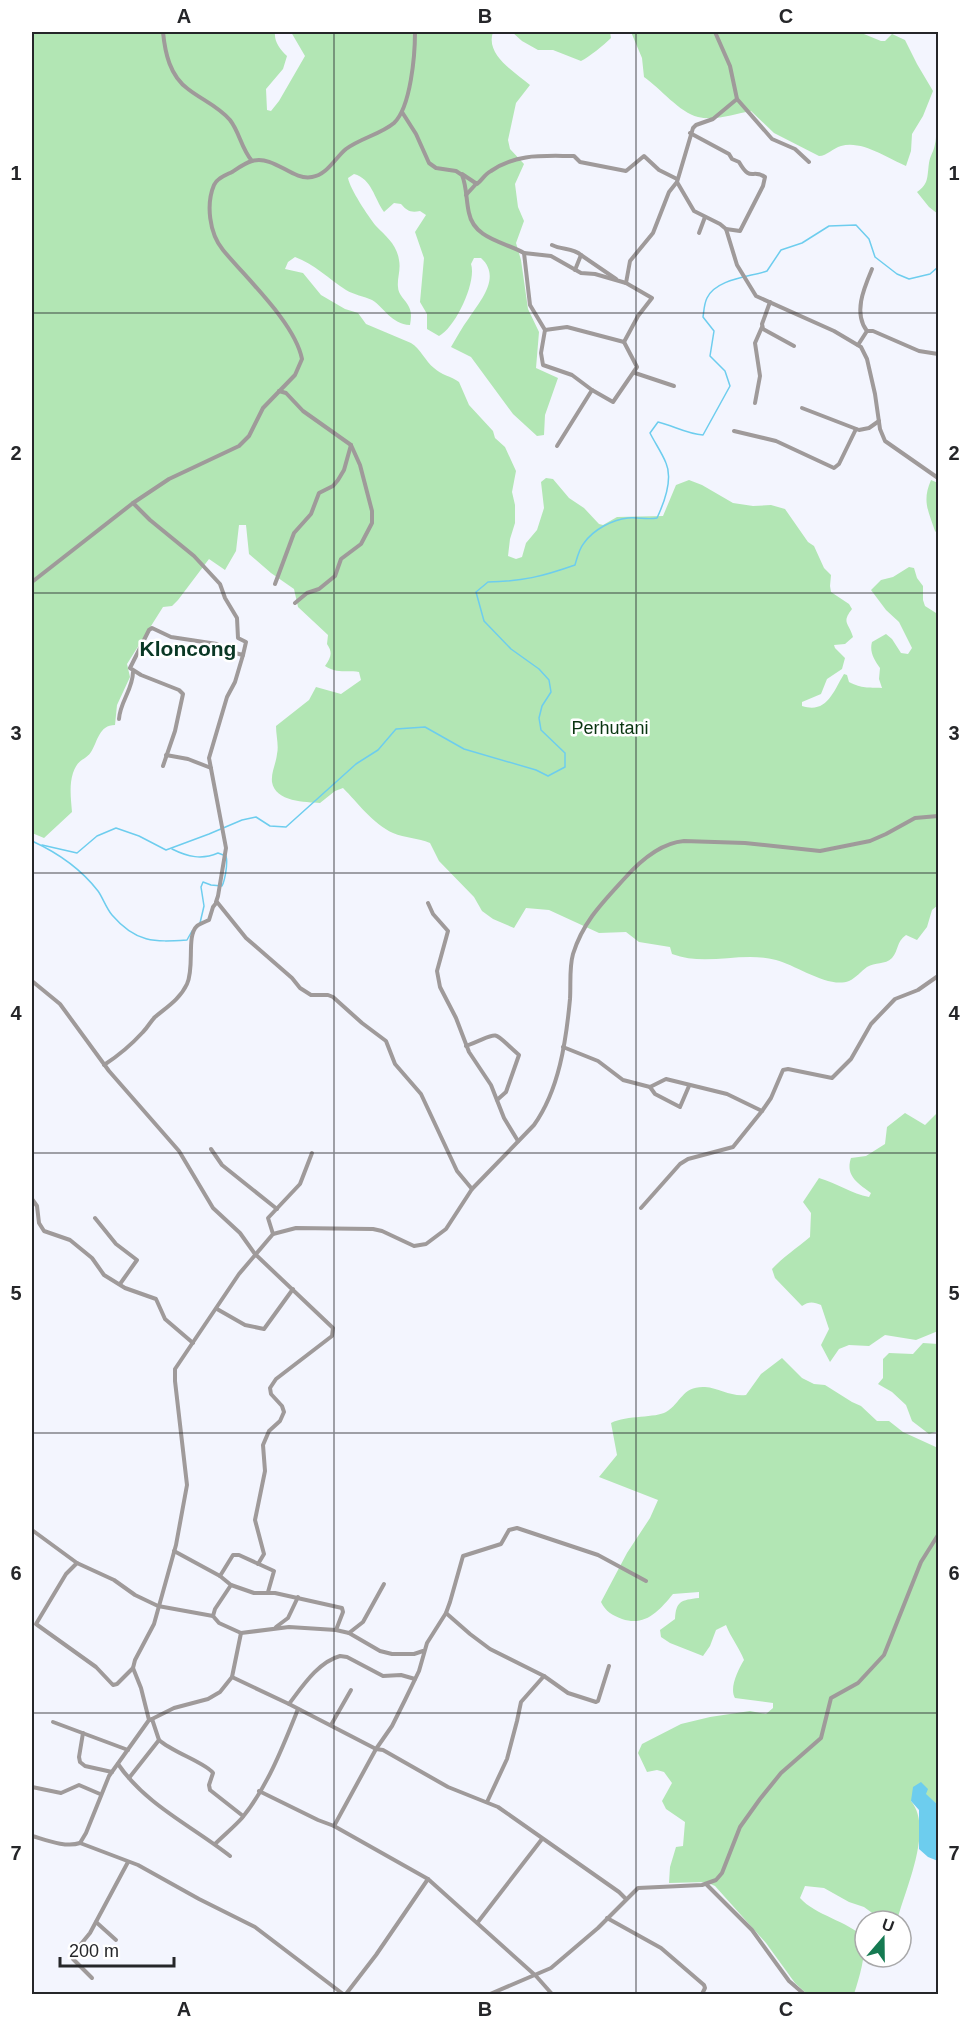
<svg xmlns="http://www.w3.org/2000/svg" width="970" height="2026" font-family="Helvetica,sans-serif">
  <style>
    .green { fill: #b2e6b4 }
    .water { fill: #6dcdee }
    .lines { fill: none; stroke-linecap: round; stroke-linejoin: round }
    .stream { stroke: #6dcdee; stroke-width: 1.5 }
    .minor { stroke: #9f9a9a; stroke-width: 4 }
    .grid { fill: none; stroke: #252629; stroke-width: 1.5; stroke-opacity: 0.55 }
    .labels { text-anchor: middle; stroke-width: 5; stroke-linejoin: round; paint-order: stroke }
    .park-label { font-size: 18px; fill: #093510; stroke: #fff }
    .quarter-label { font-size: 21px; font-weight: bold; fill: #093724; stroke: #fff }
    .neatline { fill: none; stroke: #252629; stroke-width: 2 }
    .grid-label { font-size: 20px; text-anchor: middle; font-weight: bold; fill: #252629 }
  </style>
  <rect width="100%" height="100%" fill="#f3f5fe"/>
  <g class="green">
    <path d="M32 32H275C274 42 280 49 287 56L283 69 266 89 267 110 271 111 279 101 305 56 291 32H493C485 55 515 72 530 85L516 103 508 140 510 149 524 164 515 184 518 207 524 221 516 243 521 260 528 309 539 332 536 368 558 378 545 415 544 435 537 436 513 414 471 357 451 347C457 337 462 327 469 318 480 301 502 277 481 258H474L471 264C477 282 455 328 439 336L427 329V314L420 302 424 258 415 232 426 215 420 211C411 213 407 211 401 204L394 203 384 212C374 198 372 179 354 174L348 178C350 189 368 216 376 226 386 236 397 245 399 260 401 270 397 278 398 287 398 295 406 300 409 307 412 313 411 319 410 325 391 324 385 308 372 300 364 296 354 295 346 290 329 279 314 264 295 257L288 262 285 269 303 273 321 295 345 309 358 313 366 324 411 343C421 349 425 361 434 368 441 375 451 376 459 382L469 405 493 431 495 438 505 447 516 471 512 492 515 505V523L510 539 508 556 516 559 522 557 526 543 537 530 544 508 541 482 546 478 553 479 569 498 584 508 599 524 603 525 617 517 663 516 676 485 689 480 702 485 733 503 753 506 771 505 785 509 808 542 814 546 824 568 831 575 830 586 831 592 849 604 852 609C841 623 849 623 853 637L845 644 834 645 835 648 845 658 842 669 827 679 821 694 802 702V706C827 714 833 692 844 674L847 675 849 682C863 689 867 687 882 688L879 679 880 668C875 661 869 652 872 642L886 634 892 639 901 653 908 654 912 648 899 622 886 610 871 590 881 580 893 577 909 567 914 568 917 578 923 586V600L925 606 936 613 938 611V905L932 910 927 927 917 940 906 935C896 942 899 950 892 958 885 965 875 962 867 967 861 971 856 978 849 981 829 989 796 965 776 960 741 951 706 967 672 954L670 947 639 942 626 932 599 933 549 910 526 908 514 928 493 919 482 911 474 897 439 861 430 843C418 838 405 838 393 833 373 824 358 803 343 788L335 791 320 803C306 802 275 802 272 782 271 772 276 764 277 754 279 746 276 735 276 726L309 700 316 687 341 694 361 680 359 672C347 670 337 674 325 666 331 657 333 653 327 644L328 635 298 607 294 589 271 573 249 554 246 525H239L236 551 225 570 209 559 178 600 172 606 163 607 127 664 130 677 117 705 115 725C99 725 98 741 91 752 85 761 78 758 73 773 69 785 71 800 72 812L44 838 32 833Z"/>
    <path d="M512 32H610L611 38C604 45 589 57 581 61L553 50H538L522 41Z"/>
    <path d="M631 32H859L881 41H885L892 34 905 40 917 64 933 91 923 116 912 134 911 151 906 166C887 158 862 140 841 146 833 148 827 156 819 156L774 133 751 111C735 114 715 121 698 117 680 113 660 88 644 77L642 58Z"/>
    <path d="M938 125V214L929 207 917 192C929 184 927 177 929 163 930 156 934 151 935 144 937 137 935 131 938 125Z"/>
    <path d="M931 480 938 483V534L935 531C928 510 922 501 931 480Z"/>
    <path d="M938 1112V1331L916 1340 885 1335 869 1346 849 1345 839 1349 830 1362 821 1345 829 1329 821 1305C814 1302 809 1301 802 1306L775 1278 772 1269C783 1257 797 1248 810 1237L811 1213 803 1202 819 1178C837 1183 852 1194 869 1197L871 1193C858 1183 845 1176 851 1158L866 1156 885 1144 887 1127 905 1113 925 1125Z"/>
    <path d="M923 1343 938 1344V1431L929 1434 912 1421 906 1405 892 1392 878 1384 883 1378V1359L889 1353 913 1354Z"/>
    <path d="M782 1358 802 1378 814 1384 825 1385 852 1402 861 1406 877 1421H889L903 1432 938 1448V1805L925 1794 911 1801C934 1829 905 1889 897 1921L879 1918 864 1907 849 1902 824 1888 805 1886 800 1898C815 1915 847 1921 865 1938 865 1957 860 1976 854 1994H807L795 1983 766 1943 715 1886 706 1882 669 1883 670 1867 676 1847 683 1846 685 1822 666 1809 662 1801 672 1783 664 1772 657 1770 647 1772 638 1753 642 1744 681 1724 710 1717 750 1711 766 1714 773 1708V1703L735 1698C729 1688 738 1670 744 1660 739 1647 731 1638 726 1625L716 1630 710 1646 703 1656 670 1643 661 1637 660 1630 675 1619C676 1601 681 1600 699 1598V1592L673 1594C659 1611 645 1627 622 1619 612 1615 606 1612 601 1602L627 1553 650 1518 658 1500 599 1477 617 1455 611 1423C627 1415 656 1418 666 1412 682 1402 682 1386 705 1387 719 1388 731 1397 746 1395L761 1374Z"/>
  </g>
  <path class="water" d="M921 1782 928 1789 926 1794 938 1805V1861L928 1857 919 1849V1810L911 1801 913 1787Z"/>
  <g class="lines">
    <g class="stream">
      <path d="M32 841C56 852 81 869 98 891 103 898 106 908 112 915 136 943 154 942 187 940L192 931"/>
      <path d="M42 845 77 853 97 836 116 828 139 836 166 850 209 834 242 820 256 817 270 826 286 827 356 764 378 750 396 729 425 727 464 749 536 770 548 776 565 767V753L541 730 539 718 542 706 551 692 549 680 539 669 511 649 484 621 476 592 488 582C523 581 541 577 575 565 577 558 579 549 584 543 594 529 612 520 628 518 638 517 647 520 657 518 664 503 673 479 666 463 662 453 655 443 650 433L658 422C674 426 687 434 703 435L730 386 725 371 710 356 714 331 703 317C704 311 704 304 707 298 716 279 749 277 767 271L781 250 802 243 829 226 856 225 869 239 875 257 897 274 909 279 930 274 938 267"/>
      <path d="M172 849C188 857 202 860 218 853L226 856C228 863 225 880 222 886L211 885 203 882 201 887 204 906 200 923"/>
    </g>
    <g class="minor">
      <path d="M163 32C165 53 170 76 188 89 202 100 218 106 230 120 240 133 241 148 252 161"/>
      <path d="M715 32 730 66 737 99 713 119 696 125 693 128 677 182 694 211 720 224 726 229 737 265 756 296 834 331 861 347 867 359 875 394 880 429 885 441 938 478"/>
      <path d="M737 99 772 139 795 149 809 162"/>
      <path d="M402 112 416 134 429 163 436 168 456 171 462 175C467 187 466 201 469 213 474 239 505 242 524 253L530 305 545 330 541 353 543 365 572 375 592 390 613 402 637 367 624 342"/>
      <path d="M690 133 729 154 732 159 739 162C751 183 752 168 765 177L763 186 740 231 726 229"/>
      <path d="M462 174 477 184C482 180 485 174 491 171 517 153 544 156 574 156L580 162 626 171 644 156 659 170 677 179"/>
      <path d="M466 195 476 184"/>
      <path d="M699 233 705 217"/>
      <path d="M552 245C562 250 573 248 581 255"/>
      <path d="M524 253 551 256 581 273 595 274 626 283 652 298 638 316 624 342 567 327 545 330"/>
      <path d="M575 270 581 255 616 279"/>
      <path d="M626 283 630 261 653 233 669 192 677 182"/>
      <path d="M770 302 762 324 763 329 794 346"/>
      <path d="M867 331C853 313 864 288 872 269"/>
      <path d="M858 345 867 331H873L919 351 938 354"/>
      <path d="M635 373 674 386"/>
      <path d="M279 391 286 393 303 411 351 445 360 465 372 511V523L361 544 341 559 335 576 319 589 307 593 295 603"/>
      <path d="M755 403 760 376 755 343 762 327"/>
      <path d="M802 408 859 430 869 428 879 421"/>
      <path d="M734 431 776 441 834 468 839 464 856 429"/>
      <path d="M557 446 592 390"/>
      <path d="M133 503 150 520 194 556 220 584 225 598 237 618 238 638 246 642 243 655 223 650 217 644 171 637 152 628 149 630 130 668 141 675 179 690 183 694 175 731 163 766"/>
      <path d="M32 582 133 503 169 479 239 446 249 436 263 408 295 375 302 359C295 323 246 278 223 250 209 233 206 204 214 185 217 178 226 175 232 172 238 168 245 163 252 161 275 155 292 181 312 177 327 175 335 158 346 149 361 138 381 134 394 123 411 107 415 54 415 32"/>
      <path d="M275 584 294 533 311 514 319 493 333 486 338 480 344 470 351 445"/>
      <path d="M119 719C120 702 133 689 133 672"/>
      <path d="M166 755 188 759 211 768"/>
      <path d="M216 902 218 896 226 848 209 758 227 697 235 682 243 655"/>
      <path d="M428 903 433 914 448 931 437 971 440 987 456 1018 469 1052 491 1085 504 1118 518 1141"/>
      <path d="M32 981 60 1004 109 1071 179 1151 213 1208 240 1233 255 1254 333 1328 332 1336 276 1379 270 1388 271 1394 282 1406 284 1412 280 1421 269 1431 263 1445 265 1471 255 1520 264 1554 258 1564"/>
      <path d="M466 1046C503 1032 489 1029 519 1055L506 1092 497 1100"/>
      <path d="M563 1047 598 1061 623 1080 650 1087 666 1079 727 1094 762 1111 771 1098 783 1070 788 1069 832 1078 851 1059 871 1024 895 999 918 990 938 976"/>
      <path d="M104 1065C118 1056 132 1044 143 1032 148 1027 150 1022 155 1017 167 1007 180 999 187 984 195 967 186 936 197 926 199 924 205 922 209 920L213 907 217 902 246 938 292 978 300 988 311 995H328L333 997 362 1023 386 1041 395 1064 421 1094 457 1171 472 1189"/>
      <path d="M650 1087 655 1094 680 1107 689 1086"/>
      <path d="M211 1149 222 1165 277 1209"/>
      <path d="M32 1199 37 1206 39 1223 44 1231 70 1240 92 1258 104 1275 125 1288 156 1299 165 1319 193 1343"/>
      <path d="M641 1208 680 1164 688 1159 733 1147 762 1111"/>
      <path d="M95 1218 116 1244 137 1260 120 1284"/>
      <path d="M273 1234 268 1218 300 1184 312 1153"/>
      <path d="M217 1309 245 1325 264 1329 293 1289"/>
      <path d="M32 1530 77 1563 114 1580 135 1595 158 1606 213 1616 219 1623 241 1633 289 1627 336 1630 349 1633 380 1651 392 1654H414L423 1651"/>
      <path d="M174 1551 220 1576 231 1585 215 1609 213 1616"/>
      <path d="M77 1563 66 1574 36 1624 96 1667 113 1685 117 1684 133 1668"/>
      <path d="M220 1576 233 1555H239L274 1571 268 1592"/>
      <path d="M231 1585 254 1593H275L342 1608 343 1612 336 1630"/>
      <path d="M446 1613 470 1634 490 1649 544 1676 568 1693 596 1702 598 1701 609 1666"/>
      <path d="M276 1627 288 1618 298 1597"/>
      <path d="M349 1633 363 1622 384 1584"/>
      <path d="M232 1677 289 1704 376 1749 383 1750 448 1787 498 1807 619 1892 626 1899"/>
      <path d="M289 1704C302 1687 318 1662 340 1656L347 1657 383 1676 401 1675 415 1679"/>
      <path d="M152 1719 159 1740C172 1752 206 1763 213 1773L209 1785 210 1790 243 1816"/>
      <path d="M150 1720 174 1708 208 1699 220 1692 232 1677 241 1633"/>
      <path d="M53 1722 128 1750"/>
      <path d="M331 1725 351 1690"/>
      <path d="M83 1733 79 1757 80 1762 85 1766 112 1772"/>
      <path d="M118 1764C146 1805 192 1826 230 1856"/>
      <path d="M129 1778 159 1740"/>
      <path d="M32 1787 61 1793 79 1785 100 1794"/>
      <path d="M259 1791 318 1820 334 1826 428 1879 536 1976 552 1994"/>
      <path d="M487 1802 507 1759 517 1721 521 1702 544 1676"/>
      <path d="M334 1826 376 1749 392 1726 405 1700 419 1671 427 1643 446 1613 450 1602 463 1556 501 1544 509 1530 517 1528 598 1555 646 1581"/>
      <path d="M32 1836C46 1840 66 1848 80 1843L86 1833 109 1776 149 1720 141 1688 133 1668 135 1660 154 1624 176 1545 187 1485 175 1381V1369L239 1274 273 1234 296 1228 373 1229 382 1231 414 1246 426 1244 446 1229 472 1189 534 1125C559 1090 566 1042 570 999 571 984 569 968 573 954 583 922 602 903 624 879 639 862 660 843 684 841L745 843 820 851 870 841 886 834 915 818 938 816"/>
      <path d="M80 1843 138 1865 199 1899 255 1927 343 1994"/>
      <path d="M215 1844C224 1835 234 1827 242 1818 267 1788 284 1744 298 1709"/>
      <path d="M707 1885 752 1930 789 1981 804 1994"/>
      <path d="M607 1918 661 1948 704 1985 705 1988 702 1994"/>
      <path d="M96 1922 116 1940"/>
      <path d="M478 1922 542 1839"/>
      <path d="M92 1978 73 1959 72 1955 90 1933 128 1862"/>
      <path d="M346 1994 376 1955 428 1879"/>
      <path d="M490 1994 551 1968 598 1928 638 1888 702 1885 716 1880 722 1873 740 1827 760 1799 781 1773 821 1738 831 1698 858 1683 884 1655 921 1562 938 1535"/>
    </g>
  </g>
  <path class="grid" d="M334 32V1994M636 32V1994M32 313H938M32 593H938M32 873H938M32 1153H938M32 1433H938M32 1713H938"/>
  <g class="labels">
    <g class="park-label">
      <text x="610" y="734">Perhutani</text>
    </g>
    <g class="quarter-label">
      <text x="188" y="656">Kloncong</text>
    </g>
  </g>
  <rect width="970" height="2026" fill="none" stroke="#ffffff" stroke-width="66"/>
  <g transform="translate(883 1939) rotate(20)"><circle r="28" fill="#ffffff" stroke="#a8a8a9" stroke-width="1.5"/>
  <path d="M0-4.5L10 22L0 15L-10 22Z" fill="#157a52"/>
  <text y="-9" font-size="16" font-weight="bold" text-anchor="middle" fill="#252629">U</text>
  </g>
  <path d="M60 1957v9h114v-9" fill="none" stroke="#252629" stroke-width="3"/>
  <text x="69" y="1957" font-size="18" fill="#252629" stroke="#ffffff" stroke-width="4.5" paint-order="stroke">200 m</text>
  <rect x="33" y="33" width="904" height="1960" class="neatline"/>
  <g class="grid-label">
    <text x="184" y="23">A</text>
    <text x="485" y="23">B</text>
    <text x="786" y="23">C</text>
    <text x="16" y="180">1</text>
    <text x="954" y="180">1</text>
    <text x="16" y="460">2</text>
    <text x="954" y="460">2</text>
    <text x="16" y="740">3</text>
    <text x="954" y="740">3</text>
    <text x="16" y="1020">4</text>
    <text x="954" y="1020">4</text>
    <text x="16" y="1300">5</text>
    <text x="954" y="1300">5</text>
    <text x="16" y="1580">6</text>
    <text x="954" y="1580">6</text>
    <text x="16" y="1860">7</text>
    <text x="954" y="1860">7</text>
    <text x="184" y="2016">A</text>
    <text x="485" y="2016">B</text>
    <text x="786" y="2016">C</text>
  </g>
</svg>
